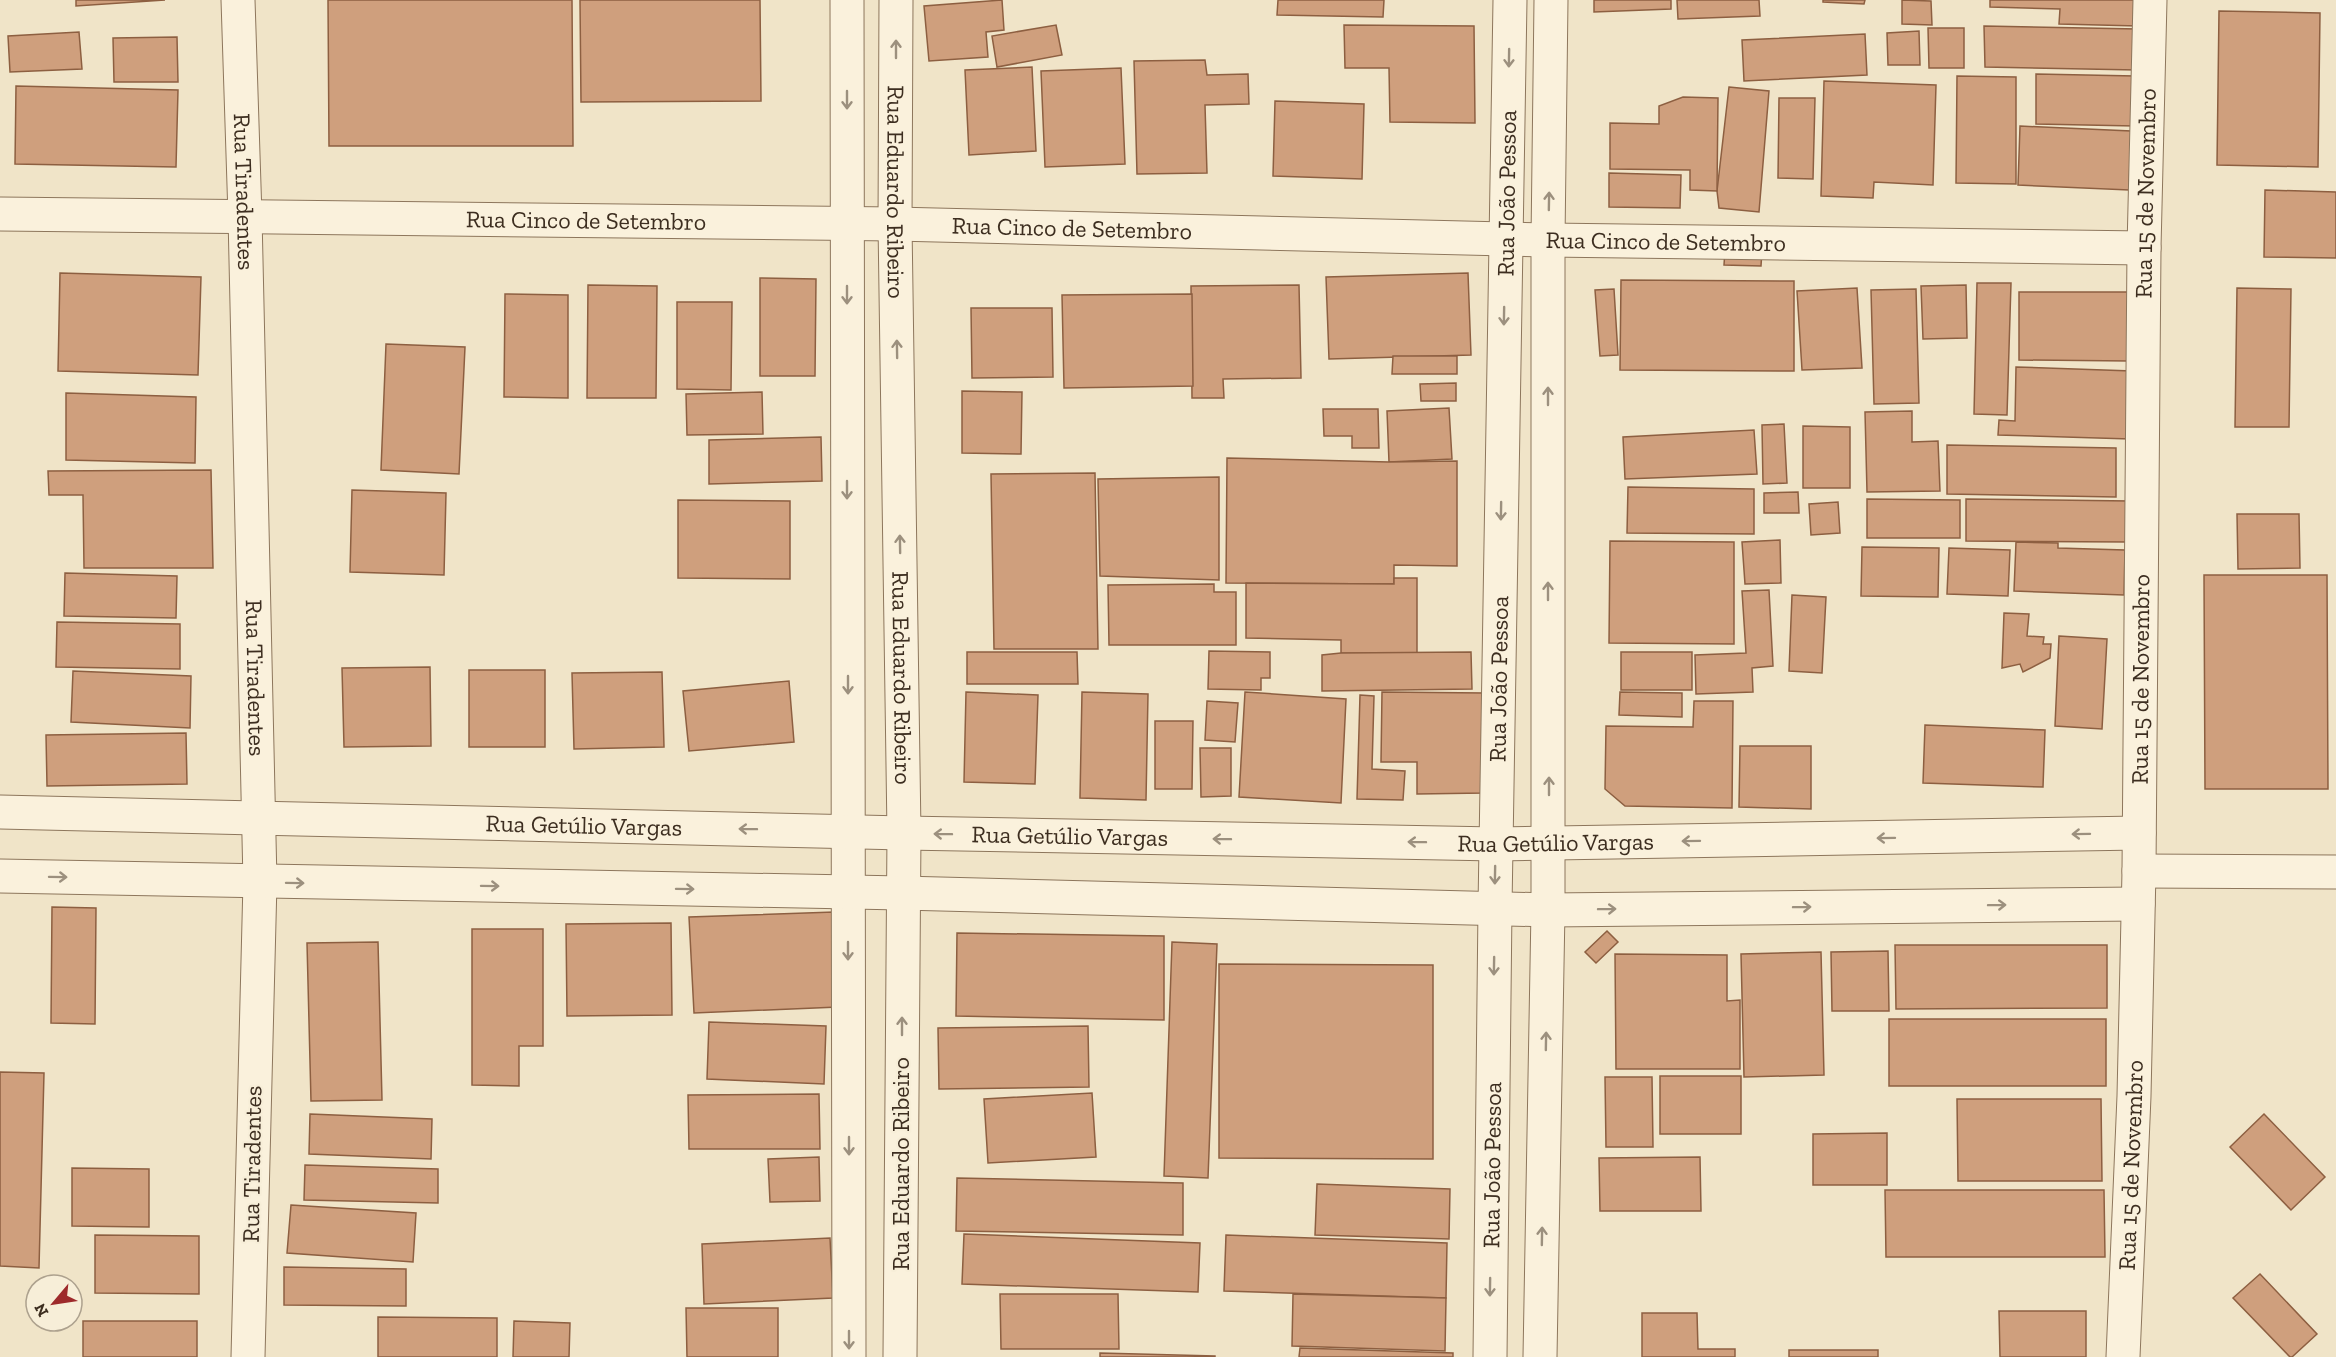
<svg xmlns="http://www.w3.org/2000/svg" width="2336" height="1357" font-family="'Zilla Slab',serif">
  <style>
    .building { fill: #cf9f7d; stroke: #8d5f41; stroke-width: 1.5 }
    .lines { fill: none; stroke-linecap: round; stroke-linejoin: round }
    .minor-casing { stroke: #8d765c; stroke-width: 35 }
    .minor { stroke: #faf1dc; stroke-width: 33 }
    .oneway { stroke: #9c907e }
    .labels { text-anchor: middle; stroke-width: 4.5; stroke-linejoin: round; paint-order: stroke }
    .street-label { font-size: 24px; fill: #3d2e20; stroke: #f7eed8 }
  </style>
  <rect width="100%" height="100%" fill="#f0e4c8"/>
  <g class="building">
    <path d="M76 0H165L76 6Z"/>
    <path d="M328 0H572L573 146H329Z"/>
    <path d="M580 0H760L761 101 581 102Z"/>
    <path d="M1002 0 1004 30 986 32 988 57 929 61 924 6Z"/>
    <path d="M1278 0H1384L1383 17 1277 15Z"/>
    <path d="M1594 0H1671V9L1594 12Z"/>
    <path d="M1677 0H1759L1760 16 1678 19Z"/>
    <path d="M1823 0H1865L1864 4 1823 2Z"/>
    <path d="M1902 0 1931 1 1932 25 1902 24Z"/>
    <path d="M1990 0H2138V26L2059 24 2060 9 1990 7Z"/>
    <path d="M2219 11 2320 13 2318 167 2217 165Z"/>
    <path d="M1056 25 1062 55 997 67 992 36Z"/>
    <path d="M1344 25 1474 26 1475 123 1390 122 1389 68H1345Z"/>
    <path d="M1984 26 2138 29 2137 70 1985 67Z"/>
    <path d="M1928 28H1964V68H1929Z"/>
    <path d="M1919 31 1920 65H1888L1887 33Z"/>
    <path d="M79 32 82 69 10 72 8 36Z"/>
    <path d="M1865 34 1867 75 1744 81 1742 40Z"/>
    <path d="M177 37 178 82H114L113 38Z"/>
    <path d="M1205 60 1207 75 1248 74 1249 104 1205 105 1207 173 1137 174 1134 61Z"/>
    <path d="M1032 67 1036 151 969 155 965 70Z"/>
    <path d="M1121 68 1125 164 1045 167 1041 71Z"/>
    <path d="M2036 74 2135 76V126L2036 124Z"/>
    <path d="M1957 76 2016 77V184L1956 183Z"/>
    <path d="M1824 81 1936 85 1933 185 1874 182 1873 198 1821 196Z"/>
    <path d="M16 86 178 90 176 167 15 164Z"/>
    <path d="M1729 87 1769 91 1759 212 1719 208 1717 191Z"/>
    <path d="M1683 97 1718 98 1717 191 1690 190V170L1610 169V123L1659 124V106Z"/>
    <path d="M1779 98H1815L1813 179 1778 178Z"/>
    <path d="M1275 101 1364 104 1362 179 1273 176Z"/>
    <path d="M2020 126 2131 131 2129 190 2018 185Z"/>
    <path d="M1609 173 1681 175 1680 208 1609 207Z"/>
    <path d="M2265 190 2336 192V258L2264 257Z"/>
    <path d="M1725 250H1762L1761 266 1724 265Z"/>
    <path d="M60 273 201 277 198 375 58 371Z"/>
    <path d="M1468 273 1471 355 1329 359 1326 277Z"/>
    <path d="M760 278 816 279 815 376H760Z"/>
    <path d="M1621 280 1794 281V371L1620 370Z"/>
    <path d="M1977 283H2011L2007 415 1974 414Z"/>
    <path d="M588 285 657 286 656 398H587Z"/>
    <path d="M1299 285 1301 378 1223 379 1224 398H1192L1191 286Z"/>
    <path d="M1966 285 1967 338 1923 339 1921 286Z"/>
    <path d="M1857 288 1862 368 1802 370 1797 291Z"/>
    <path d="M2237 288 2291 289 2289 427H2235Z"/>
    <path d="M1614 289 1618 355 1600 356 1595 290Z"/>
    <path d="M1916 289 1919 403 1874 404 1871 290Z"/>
    <path d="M2019 292H2130L2129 361 2019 360Z"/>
    <path d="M505 294 568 295V398L504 397Z"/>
    <path d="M1192 294 1193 386 1064 388 1062 295Z"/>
    <path d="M677 302H732L731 390 677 389Z"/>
    <path d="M971 308H1052L1053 377 972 378Z"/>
    <path d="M386 344 465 347 459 474 381 470Z"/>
    <path d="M1393 356H1457V374H1392Z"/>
    <path d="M2016 367 2132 371 2130 439 1998 435 1999 420 2015 421Z"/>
    <path d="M1456 383V401H1421L1420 384Z"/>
    <path d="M962 391 1022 392 1021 454 962 453Z"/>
    <path d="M762 392 763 434 687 435 686 394Z"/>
    <path d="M66 393 196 397 195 463 66 460Z"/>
    <path d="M1449 408 1452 459 1389 462 1387 411Z"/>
    <path d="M1323 409H1378L1379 448H1352V436H1324Z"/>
    <path d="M1912 411V442L1938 441 1940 491 1867 492 1865 412Z"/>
    <path d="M1784 424 1787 483 1763 484 1762 425Z"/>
    <path d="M1803 426 1850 427V488H1803Z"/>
    <path d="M1754 430 1757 474 1625 479 1623 437Z"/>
    <path d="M821 437 822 481 709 484V440Z"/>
    <path d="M1947 445 2116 448V497L1947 494Z"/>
    <path d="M1227 458 1389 462 1457 461V566L1394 565V584L1226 583Z"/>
    <path d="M211 470 213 568H84L83 495H49L48 471Z"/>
    <path d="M1095 473 1098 649H994L991 474Z"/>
    <path d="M1219 477V580L1100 576 1098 479Z"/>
    <path d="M1628 487 1754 489V534L1627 533Z"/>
    <path d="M352 490 446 493 444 575 350 572Z"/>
    <path d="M1798 492 1799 513H1764V493Z"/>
    <path d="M1867 499 1960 500V538H1867Z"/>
    <path d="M1966 499 2130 501V542L1966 541Z"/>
    <path d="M678 500 790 501V579L678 578Z"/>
    <path d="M1838 502 1840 533 1811 535 1809 504Z"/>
    <path d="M2237 514H2299L2300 568 2238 569Z"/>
    <path d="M1780 540 1781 583 1745 584 1742 542Z"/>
    <path d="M1610 541 1734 542V644L1609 643Z"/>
    <path d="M2016 542 2058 543V548L2125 550 2124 595 2014 591Z"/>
    <path d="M1862 547 1939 548 1938 597 1861 596Z"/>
    <path d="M1949 548 2010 550 2008 596 1947 594Z"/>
    <path d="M65 573 177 576 176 618 64 616Z"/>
    <path d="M2204 575H2327L2328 789H2205Z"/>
    <path d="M1394 578H1417V654L1341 653V640L1246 638V583L1394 584Z"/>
    <path d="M1214 584V592H1236V645H1109L1108 585Z"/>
    <path d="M1769 590 1773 666 1752 668 1753 692 1696 694 1695 655 1746 653 1742 591Z"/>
    <path d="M1792 595 1826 597 1822 673 1789 671Z"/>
    <path d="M2004 613 2029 614 2027 636 2044 637 2043 644H2051L2050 658 2023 672 2020 664 2002 668Z"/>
    <path d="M57 622 180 624V669L56 667Z"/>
    <path d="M2059 636 2107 639 2102 729 2055 726Z"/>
    <path d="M1209 651 1270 652V678H1261V690L1208 689Z"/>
    <path d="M967 652H1077L1078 684H967Z"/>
    <path d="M1471 652 1472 689 1322 691V655L1341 653Z"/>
    <rect x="1621" y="652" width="71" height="38"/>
    <path d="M430 667 431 746 344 747 342 668Z"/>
    <rect x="469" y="670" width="76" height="77"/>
    <path d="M73 671 191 676 190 728 71 722Z"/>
    <path d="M662 672 664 747 574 749 572 673Z"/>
    <path d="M789 681 794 742 689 751 683 691Z"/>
    <path d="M966 692 1038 695 1035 784 964 782Z"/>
    <path d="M1082 692 1148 694 1146 800 1080 798Z"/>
    <path d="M1245 692 1346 699 1341 803 1239 797Z"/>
    <path d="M1382 692 1485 693 1484 793 1417 794V762H1381Z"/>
    <path d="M1620 692 1682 693V717L1619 715Z"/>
    <path d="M1360 695 1374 696 1372 769 1405 771 1403 800 1357 799Z"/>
    <path d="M1207 701 1238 703 1235 742 1205 740Z"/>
    <path d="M1694 701H1733L1732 808 1625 806 1605 789 1606 726 1693 727Z"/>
    <path d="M1155 721H1193L1192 789H1155Z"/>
    <path d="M1925 725 2045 730 2043 787 1923 783Z"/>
    <path d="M186 733 187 784 47 786 46 735Z"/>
    <path d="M1740 746H1811V809L1739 807Z"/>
    <path d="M1200 748H1231V796L1201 797Z"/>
    <path d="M52 907 96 908 95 1024 51 1023Z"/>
    <path d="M834 912 838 1007 694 1013 689 917Z"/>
    <path d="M671 923 672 1015 567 1016 566 924Z"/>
    <path d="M472 929H543V1046H519V1086L472 1085Z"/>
    <path d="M1607 931 1618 942 1596 963 1585 952Z"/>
    <path d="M957 933 1164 936V1020L956 1016Z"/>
    <path d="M378 942 382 1100 311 1101 307 943Z"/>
    <path d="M1172 942 1217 944 1208 1178 1164 1176Z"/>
    <path d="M1895 945H2107V1008L1896 1009Z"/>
    <path d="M1888 951 1889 1011H1832L1831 952Z"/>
    <path d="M1821 952 1824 1075 1744 1077 1741 954Z"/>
    <path d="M1615 954 1727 955V1001L1740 1000V1069H1616Z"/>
    <path d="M1219 964 1433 965V1159L1219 1158Z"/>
    <rect x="1889" y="1019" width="217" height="67"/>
    <path d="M709 1022 826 1026 824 1084 707 1079Z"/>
    <path d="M1088 1026 1089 1087 939 1089 938 1028Z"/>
    <path d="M0 1072 44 1073 39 1268 0 1266Z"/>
    <rect x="1660" y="1076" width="81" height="58"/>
    <path d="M1605 1077H1652L1653 1147H1606Z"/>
    <path d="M1092 1093 1096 1157 988 1163 984 1099Z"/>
    <path d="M819 1094 820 1149H689L688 1095Z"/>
    <path d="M1957 1099H2101L2102 1181H1958Z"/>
    <path d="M310 1114 432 1119 431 1159 309 1154Z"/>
    <path d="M2264 1114 2325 1177 2291 1210 2230 1147Z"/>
    <path d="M1887 1133V1185H1813V1134Z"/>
    <path d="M819 1157 820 1201 770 1202 768 1159Z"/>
    <path d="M1700 1157 1701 1211H1600L1599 1158Z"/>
    <path d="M305 1165 438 1169V1203L304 1200Z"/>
    <path d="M72 1168 149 1169V1227L72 1226Z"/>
    <path d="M957 1178 1183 1183V1235L956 1231Z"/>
    <path d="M1317 1184 1450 1189 1449 1239 1315 1235Z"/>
    <path d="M1885 1190H2104L2105 1257H1886Z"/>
    <path d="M291 1205 416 1213 413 1262 287 1253Z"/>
    <path d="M964 1234 1200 1243 1198 1292 962 1284Z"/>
    <path d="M95 1235 199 1236V1294L95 1293Z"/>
    <path d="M1226 1235 1447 1243 1446 1298 1224 1291Z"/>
    <path d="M830 1238 833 1298 704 1304 702 1244Z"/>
    <path d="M284 1267 406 1269V1306L284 1305Z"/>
    <path d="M2260 1274 2317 1334 2292 1357H2290L2233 1298Z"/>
    <path d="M1000 1294H1118L1119 1349H1001Z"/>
    <path d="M1293 1294 1446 1298 1445 1351 1292 1346Z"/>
    <path d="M686 1308H778V1357H687Z"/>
    <path d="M1999 1311H2086V1357H2000Z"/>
    <path d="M1642 1313H1697L1698 1349H1735V1357H1642Z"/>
    <path d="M378 1317 497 1318V1357H378Z"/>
    <rect x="83" y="1321" width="114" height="36"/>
    <path d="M514 1321 570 1323 569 1357H513Z"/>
    <path d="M1300 1348 1453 1353V1357H1299Z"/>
    <rect x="1789" y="1350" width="89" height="7"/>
    <path d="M1100 1353 1215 1356V1357H1100Z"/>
  </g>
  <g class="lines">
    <defs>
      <g id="minor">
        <path id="s1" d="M238 0 245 216 260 882 248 1357"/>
        <path d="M847 0 849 1357"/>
        <path id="s2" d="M896 0 895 224 904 833 900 1357"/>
        <path id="s3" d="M0 214 895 224 1548 240 2144 248"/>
        <path id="s4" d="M0 812 904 833 1496 844 2139 833"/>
        <path d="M2139 871 2336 872"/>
        <path d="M0 876 902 893 1548 910 2138 904"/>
        <path id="s5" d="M1490 1357 1495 907 1510 0"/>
        <path d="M1540 1357 1548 910V240L1551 0"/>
        <path id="s6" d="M2123 1357 2134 1096 2139 871 2144 248 2150 0"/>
      </g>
    </defs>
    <use href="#minor" class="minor-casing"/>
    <use href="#minor" class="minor"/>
  </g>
  <defs><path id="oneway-shaft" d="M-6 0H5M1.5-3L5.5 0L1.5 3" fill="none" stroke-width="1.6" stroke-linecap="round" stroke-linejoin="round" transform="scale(1.5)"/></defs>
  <g class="oneway">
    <use href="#oneway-shaft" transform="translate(896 49) rotate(-90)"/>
    <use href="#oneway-shaft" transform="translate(1509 58) rotate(91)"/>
    <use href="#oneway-shaft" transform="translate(847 100) rotate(90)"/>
    <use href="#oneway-shaft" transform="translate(1549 201) rotate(-89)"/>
    <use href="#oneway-shaft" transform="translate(847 295) rotate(90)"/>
    <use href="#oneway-shaft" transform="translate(1504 316) rotate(91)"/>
    <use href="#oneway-shaft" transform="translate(897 349) rotate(-91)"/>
    <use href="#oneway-shaft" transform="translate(1548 396) rotate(-90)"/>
    <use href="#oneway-shaft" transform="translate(847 490) rotate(90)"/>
    <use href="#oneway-shaft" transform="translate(1501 511) rotate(91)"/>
    <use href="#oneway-shaft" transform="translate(900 544) rotate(-91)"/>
    <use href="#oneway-shaft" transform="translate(1548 591) rotate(-90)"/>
    <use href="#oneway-shaft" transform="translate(848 685) rotate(90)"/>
    <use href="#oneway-shaft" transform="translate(1549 786) rotate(-90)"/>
    <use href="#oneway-shaft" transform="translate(748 829) rotate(-179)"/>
    <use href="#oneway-shaft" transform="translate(943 834) rotate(-179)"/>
    <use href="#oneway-shaft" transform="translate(2081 834) rotate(179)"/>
    <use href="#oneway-shaft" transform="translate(1886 838) rotate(179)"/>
    <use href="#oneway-shaft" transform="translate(1222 839) rotate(-179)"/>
    <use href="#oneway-shaft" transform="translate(1691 841) rotate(179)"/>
    <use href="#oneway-shaft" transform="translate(1417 842) rotate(-179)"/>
    <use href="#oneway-shaft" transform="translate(1495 875) rotate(91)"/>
    <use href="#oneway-shaft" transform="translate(58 877) rotate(1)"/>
    <use href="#oneway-shaft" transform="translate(295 883) rotate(1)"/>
    <use href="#oneway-shaft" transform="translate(490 886) rotate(1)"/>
    <use href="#oneway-shaft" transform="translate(685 889) rotate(1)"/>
    <use href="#oneway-shaft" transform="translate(1997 905) rotate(-1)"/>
    <use href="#oneway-shaft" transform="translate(1802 907) rotate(-1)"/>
    <use href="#oneway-shaft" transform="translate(1607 909) rotate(-1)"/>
    <use href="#oneway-shaft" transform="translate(848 951) rotate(90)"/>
    <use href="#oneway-shaft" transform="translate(1494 966) rotate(91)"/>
    <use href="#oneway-shaft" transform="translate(902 1026) rotate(-90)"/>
    <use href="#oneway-shaft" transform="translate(1546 1041) rotate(-89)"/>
    <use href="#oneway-shaft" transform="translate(849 1146) rotate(90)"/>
    <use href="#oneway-shaft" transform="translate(1542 1236) rotate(-89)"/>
    <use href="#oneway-shaft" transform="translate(1490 1287) rotate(91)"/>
    <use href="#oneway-shaft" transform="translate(849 1340) rotate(90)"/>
  </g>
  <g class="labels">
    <g class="street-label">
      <text dy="8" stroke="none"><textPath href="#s1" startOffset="192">Rua Tiradentes</textPath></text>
      <text dy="8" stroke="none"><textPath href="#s2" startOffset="192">Rua Eduardo Ribeiro</textPath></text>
      <text dy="8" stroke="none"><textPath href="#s5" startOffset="1164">Rua João Pessoa</textPath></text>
      <text dy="8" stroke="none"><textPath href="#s6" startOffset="1164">Rua 15 de Novembro</textPath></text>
      <text dy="8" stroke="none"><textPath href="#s3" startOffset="586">Rua Cinco de Setembro</textPath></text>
      <text dy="8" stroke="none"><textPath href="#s3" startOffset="1072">Rua Cinco de Setembro</textPath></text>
      <text dy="8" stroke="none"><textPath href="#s3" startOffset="1666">Rua Cinco de Setembro</textPath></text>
      <text dy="8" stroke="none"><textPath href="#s1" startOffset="678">Rua Tiradentes</textPath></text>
      <text dy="8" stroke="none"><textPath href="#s2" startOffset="678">Rua Eduardo Ribeiro</textPath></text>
      <text dy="8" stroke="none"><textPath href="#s5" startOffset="678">Rua João Pessoa</textPath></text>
      <text dy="8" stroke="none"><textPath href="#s6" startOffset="678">Rua 15 de Novembro</textPath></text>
      <text dy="8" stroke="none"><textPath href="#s4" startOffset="584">Rua Getúlio Vargas</textPath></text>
      <text dy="8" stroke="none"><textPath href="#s4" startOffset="1070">Rua Getúlio Vargas</textPath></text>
      <text dy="8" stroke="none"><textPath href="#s4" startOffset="1556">Rua Getúlio Vargas</textPath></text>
      <text transform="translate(252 1164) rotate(-89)" y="8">Rua Tiradentes</text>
      <text transform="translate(901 1164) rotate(-90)" y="8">Rua Eduardo Ribeiro</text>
      <text dy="8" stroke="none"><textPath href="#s5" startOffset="192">Rua João Pessoa</textPath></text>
      <text dy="8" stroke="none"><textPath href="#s6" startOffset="192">Rua 15 de Novembro</textPath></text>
    </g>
  </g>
  <g transform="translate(54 1303) rotate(241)"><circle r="28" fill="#f7eed8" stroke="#ada18e" stroke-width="1.5"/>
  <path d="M0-4.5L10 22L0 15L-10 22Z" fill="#9e2a2b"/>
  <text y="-9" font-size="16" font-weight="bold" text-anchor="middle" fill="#3d2e20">N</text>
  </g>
</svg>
